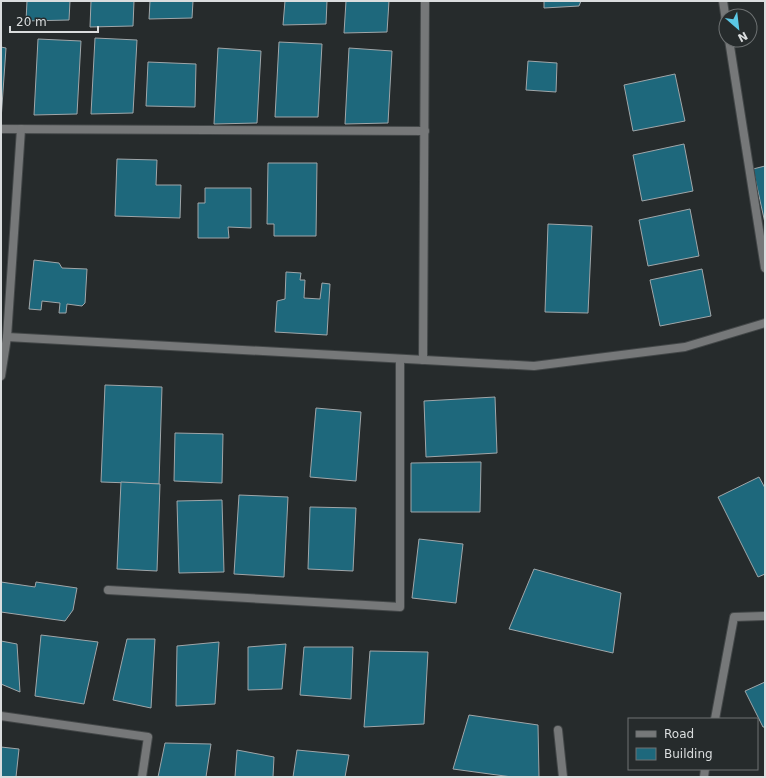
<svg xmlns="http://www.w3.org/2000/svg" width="766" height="778" font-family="'DejaVu Sans',sans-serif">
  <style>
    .building { fill: #1e687c; stroke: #a0a6a9 }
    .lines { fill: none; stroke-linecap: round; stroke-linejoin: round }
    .minor-casing { stroke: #434748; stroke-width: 10 }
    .minor { stroke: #767879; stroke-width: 8 }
  </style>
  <rect width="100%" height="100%" fill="#262b2c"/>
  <g class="building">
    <path d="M27 1H70L69 20 26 21Z"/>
    <path d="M91 1H134L133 26 90 27Z"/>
    <path d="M150 1H193L192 18 149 19Z"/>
    <path d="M285 1H327L326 24 283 25Z"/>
    <path d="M346 1H389L387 32 344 33Z"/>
    <path d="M544 1H581L579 6 544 8Z"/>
    <path d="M95 38 137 40 133 113 91 114Z"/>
    <path d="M38 39 81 41 77 114 34 115Z"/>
    <path d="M279 42 322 44 318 117H275Z"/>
    <path d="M1 47 6 48 1 120Z"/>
    <path d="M218 48 261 51 257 123 214 124Z"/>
    <path d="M349 48 392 51 388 123 345 124Z"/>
    <path d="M528 61 557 63 556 92 526 90Z"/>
    <path d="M148 62 196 64 195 107 146 106Z"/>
    <path d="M675 74 685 121 633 131 624 85Z"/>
    <path d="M684 144 693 191 642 201 633 155Z"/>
    <path d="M117 159 157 160 156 185H181L180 218 115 216Z"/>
    <path d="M268 163H317L316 236H274V224H267Z"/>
    <path d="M765 166V223L753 169Z"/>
    <path d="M205 188H251V228L228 227 229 238H198V203H205Z"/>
    <path d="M690 209 699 256 648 266 639 220Z"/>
    <path d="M548 224 592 226 588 313 545 312Z"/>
    <path d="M34 260 59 263 62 268 87 269 85 303 82 306 67 304 66 313H59L60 303 42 301 41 310 29 309Z"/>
    <path d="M702 269 711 316 660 326 650 280Z"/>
    <path d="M286 272 301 273 300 280H305L304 298 320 299 322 283 330 284 327 335 275 332 277 301 285 299Z"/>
    <path d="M105 385 162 387 159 484 101 482Z"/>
    <path d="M495 397 497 453 426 457 424 401Z"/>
    <path d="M316 408 361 412 356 481 310 477Z"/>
    <path d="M175 433 223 434 222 483 174 481Z"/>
    <path d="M481 462 480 512H411V463Z"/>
    <path d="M759 477 765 488V574L758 577 718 497Z"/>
    <path d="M121 482 160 484 157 571 117 569Z"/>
    <path d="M239 495 288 497 284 577 234 574Z"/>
    <path d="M222 500 224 572 179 573 177 501Z"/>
    <path d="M310 507 356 508 353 571 308 569Z"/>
    <path d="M419 539 463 544 456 603 412 598Z"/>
    <path d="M534 569 621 593 613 653 509 629Z"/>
    <path d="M1 582 35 587 36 582 77 588 73 610 65 621 1 612Z"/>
    <path d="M41 635 98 642 84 704 35 696Z"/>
    <path d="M127 639H155L151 708 113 700Z"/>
    <path d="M1 641 17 644 20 692 1 684Z"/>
    <path d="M219 642 215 704 176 706 177 646Z"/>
    <path d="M286 644 282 689 248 690V647Z"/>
    <path d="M304 647H353L351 699 300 695Z"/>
    <path d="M370 651 428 652 424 724 364 727Z"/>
    <path d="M765 682V727H763L745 691Z"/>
    <path d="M469 715 538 725 539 777H512L453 769Z"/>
    <path d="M165 743 211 744 206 777H158Z"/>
    <path d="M1 747 19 749 16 777H1Z"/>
    <path d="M237 750 274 757 273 777H235Z"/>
    <path d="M297 750 349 755 345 777H293Z"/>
  </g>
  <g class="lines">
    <defs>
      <g id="minor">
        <path d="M723 1 726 21"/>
        <path d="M729 40 765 268"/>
        <path d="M1 129 425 131"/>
        <path d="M7 337 534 366 685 347 765 323"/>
        <path d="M423 360 425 1"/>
        <path d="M1 376 7 337 21 129"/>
        <path d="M108 590 400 607V359"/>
        <path d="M1 716 148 737 142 777"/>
        <path d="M715 719 734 617 765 616"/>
        <path d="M558 730 563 777"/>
        <path d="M704 777 705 769"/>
      </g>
    </defs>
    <use href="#minor" class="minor-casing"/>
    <use href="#minor" class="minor"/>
  </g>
  <rect width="766" height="778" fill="none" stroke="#daddde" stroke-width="4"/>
  <rect x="628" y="718" width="130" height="52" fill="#262b2c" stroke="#6e7273"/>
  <rect x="636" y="731" width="20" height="6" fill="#767879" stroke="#6e7273"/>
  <text x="664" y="738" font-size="12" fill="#daddde">Road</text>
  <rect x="636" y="748" width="20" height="12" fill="#1e687c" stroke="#6e7273"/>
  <text x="664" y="758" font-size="12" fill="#daddde">Building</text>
  <g transform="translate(738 28) rotate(152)"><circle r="19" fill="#262b2c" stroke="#6e7273"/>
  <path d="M0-3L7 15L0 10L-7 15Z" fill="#5bc8e6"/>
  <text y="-6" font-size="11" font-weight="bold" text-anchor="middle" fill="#daddde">N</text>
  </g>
  <path d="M10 26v6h88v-6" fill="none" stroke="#daddde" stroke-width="2"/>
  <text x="16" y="26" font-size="12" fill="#daddde" stroke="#262b2c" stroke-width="3" paint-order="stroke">20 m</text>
</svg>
